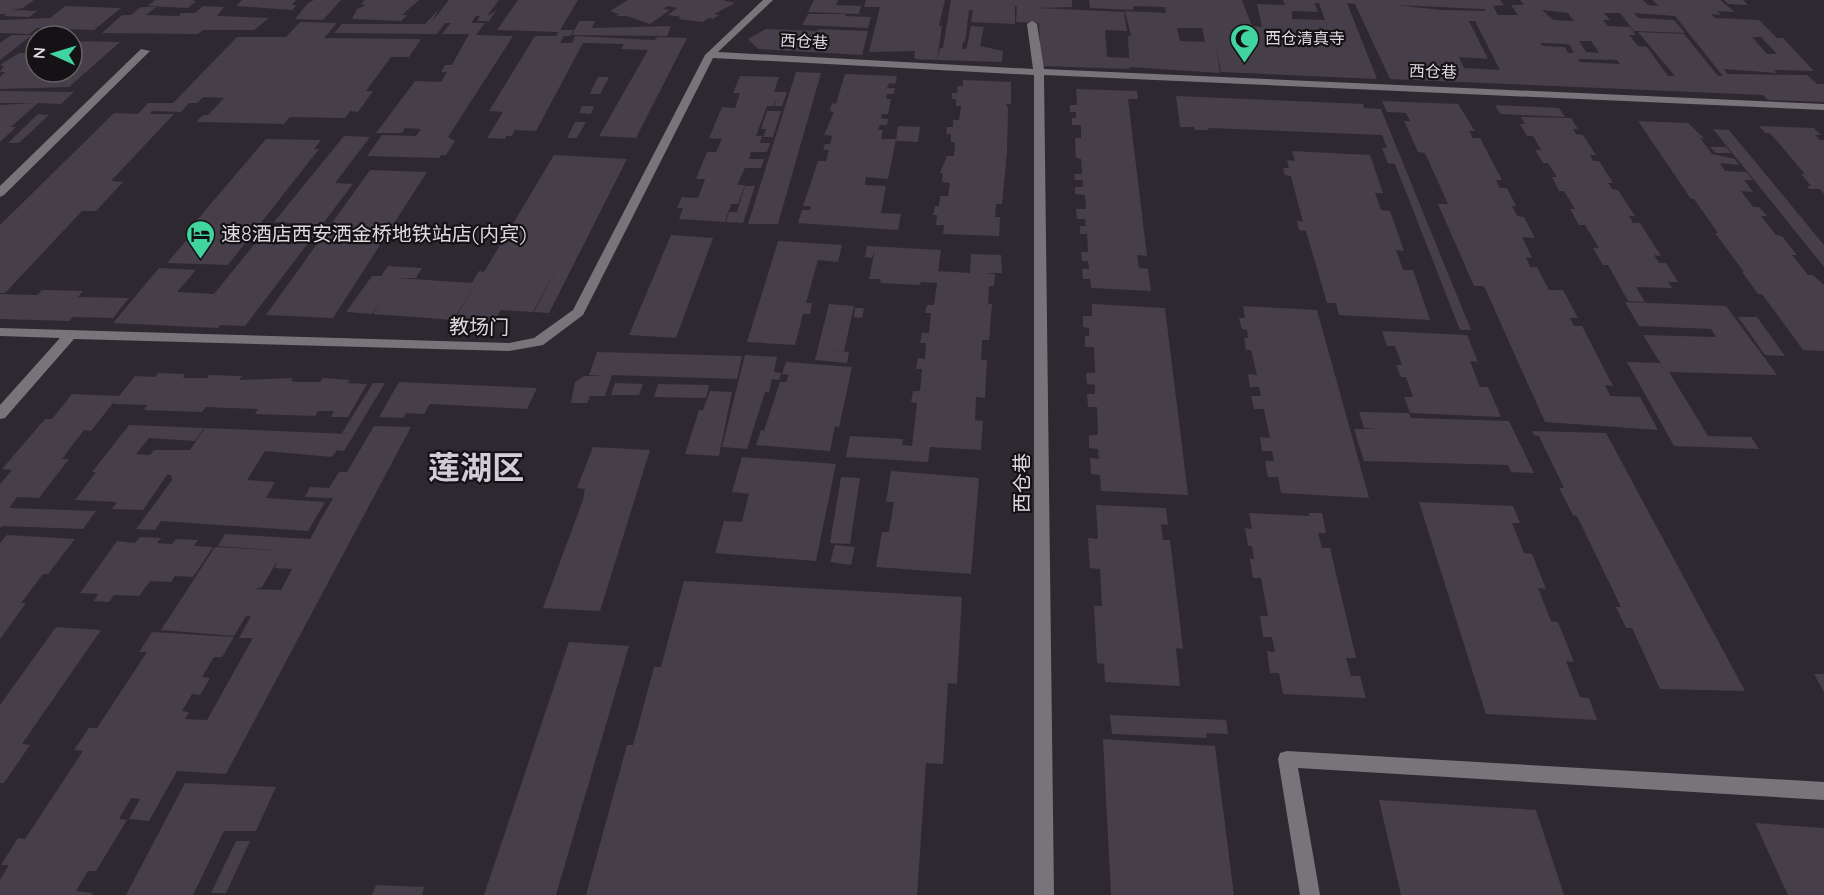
<svg xmlns="http://www.w3.org/2000/svg" width="1824" height="895" font-family="Quicksand,'Noto Sans SC',sans-serif">
  <style>
    .building { fill: #463f49; fill-rule: evenodd }
    .lines { fill: none; stroke-linecap: round; stroke-linejoin: round }
    .minor { fill: #787479; fill-rule: evenodd }
    .labels { text-anchor: middle; stroke-width: 4.5; stroke-linejoin: round; paint-order: stroke }
    .far-poi-label { font-size: 16px; fill: #ddd9df; stroke: #151216; text-anchor: start }
    .far-street-label { font-size: 16px; fill: #ddd9df; stroke: #151216 }
    .poi-label { font-size: 20px; fill: #ddd9df; stroke: #151216; text-anchor: start }
    .street-label { font-size: 20px; fill: #ddd9df; stroke: #151216 }
    .town-label { font-size: 32px; font-weight: bold; fill: #d4cbd8; stroke: #151216 }
  </style>
  <rect width="100%" height="100%" fill="#2e2831"/>
  <g class="building">
    <path d="M0 0H34L23 8 12 10 37 11 29 17 4 16 6 14H0Z"/>
    <path d="M155 0H191L196 1 188 8 148 6Z"/>
    <path d="M242 0H296L292 5H297L292 10 236 6Z"/>
    <path d="M314 0H341L323 20 295 19 308 3Z"/>
    <path d="M365 0H419L402 15H407L401 21 352 19 357 9 366 5 361 4Z"/>
    <path d="M449 0H499L487 16 496 11 489 21H477L480 16H476L471 23H485L476 35 513 36 448 137 455 141 446 155H441L439 158 367 156 382 135 416 136 421 129 405 128 402 133H376L415 81 441 82 447 72H441L445 65H452L469 34H442L451 23H445L437 34 334 33 342 24H425L439 9 431 23Z"/>
    <path d="M518 0H578L560 30H574L570 36H564L560 43H572L575 36 654 40 658 37 687 38 636 138 599 136 648 50 621 49 624 44 583 43 536 131 515 130 512 136H506L505 139 487 138 503 112 489 111 535 36H556L558 32 497 30Z"/>
    <path d="M628 0H722L735 3 714 14 719 15 713 19 709 18 703 22 678 19 681 17 668 15 677 8 667 6 663 9 670 10 650 24 627 16H616L619 14 610 11Z"/>
    <path d="M814 0H838L836 5 861 6 859 14 808 12Z"/>
    <path d="M866 0H945L939 26H942L937 60 914 59 915 51 869 52 880 7H864Z"/>
    <path d="M951 0H1072V7L1038 8 1124 12 1127 31 1105 30 1107 57 1129 58 1128 36H1131L1125 11 1166 13 1165 7 1133 6V10L1090 8 1089 0H1242L1252 26 1262 27 1257 4 1285 5 1283 0H1500L1504 5 1493 6 1498 15H1518L1511 5H1524L1520 0H1643L1648 5 1658 6 1653 0H1720L1735 12 1717 11 1721 15 1711 14 1715 18 1759 20 1777 38H1783L1814 71 1774 70 1777 73 1724 69 1727 74 1807 75 1817 84H1824V102L1768 100 1763 95 1390 79 1355 4 1347 3 1377 79 1221 72 1216 46 1220 73 1129 67 1130 69 1041 66 1039 23 1016 22 1017 7 1015 6V24L971 22 973 10H969L965 42H963L962 49H966L967 46 971 26 984 27 980 46 1003 51 1002 62 937 60 940 48H943ZM1314 3H1319L1325 20 1292 19V11L1318 12ZM1395 5 1484 9 1486 11 1442 10ZM1542 10 1568 13 1574 21 1553 20ZM1604 13H1620L1634 31 1685 33 1674 20 1638 18 1634 13 1675 16 1723 76H1718L1684 34 1638 32 1675 76H1668L1647 47 1638 46 1629 35H1636L1630 27 1608 26 1603 20H1610ZM1469 21H1475L1500 70 1464 68 1459 57 1488 59ZM1177 28H1202L1205 42 1180 41ZM1752 37H1761L1777 54H1767ZM1297 38 1333 40 1334 43H1331L1334 51 1329 41 1285 39ZM1579 41H1591L1599 53 1586 52ZM1540 43 1569 44 1574 53H1568L1565 47 1543 46ZM1578 59 1617 60 1620 64 1580 62Z"/>
    <path d="M1724 0H1743L1748 5 1728 4Z"/>
    <path d="M65 6 121 8 94 30 37 28 29 34 0 33V20L50 18Z"/>
    <path d="M203 6 224 7 217 16 269 18 254 30H203L198 34 102 33 122 15H131L141 7H156L146 15 179 16 181 13H195Z"/>
    <path d="M808 14H846L845 16 871 17 868 28 802 25Z"/>
    <path d="M579 21H595L592 28 671 26 667 36 572 35Z"/>
    <path d="M300 22 337 23 324 38 421 39 409 57H391L366 91H373L358 112 350 111 345 118 290 117 307 96 284 124 196 122 203 115H208L224 98 203 97 197 103H189L181 112 152 111 150 114H174L111 181 123 182 96 211H82L5 293H0V225L114 113 138 114 148 103H173L237 37H286Z"/>
    <path d="M766 29 817 31 818 29 868 31 862 55 758 49 748 39Z"/>
    <path d="M11 35H32L0 60V43Z"/>
    <path d="M72 41 120 42 69 87 0 89V77L5 72H0L4 66 0 65 19 53H29L36 47V72H72Z"/>
    <path d="M796 72 821 73 778 224H748Z"/>
    <path d="M845 74 897 76 895 84 889 83 887 88H895L894 94H887L886 99H891L888 114H882L881 118 888 119 887 125H880L878 130H883L881 139H896L888 179 866 177 865 185 886 186 881 213 901 214 898 230 798 223 802 210H810L811 206H803L818 161H826L829 150H823L825 144H830L832 136 824 135 834 112 830 111 832 103 836 104Z"/>
    <path d="M740 76 779 77 774 92H787L782 106H775L776 100 774 106H767L756 136H762L760 143H770L767 152H751L749 159H764L761 168H745L737 185H745L738 204H731L725 222 679 219 683 208H677L682 197 698 198 705 179H696L707 152H716L722 139 709 138 722 107 735 108 740 93H733Z"/>
    <path d="M598 77H609L600 94H590Z"/>
    <path d="M963 80 1011 82V104H1006L1008 108 1007 152 1002 204H996L995 217H1000L999 236 943 234 944 225H936L937 215H933L935 206H939L940 196H948L950 183 942 182 943 173H940L947 156H954L955 142H951V134H946L947 127H953V120H959L961 106H956V99H952V93H957L958 86H963Z"/>
    <path d="M1076 89 1137 91 1138 99H1128L1147 256 1137 255 1139 268 1148 269 1151 291 1091 288 1090 279H1083L1082 269H1089L1088 261H1082L1081 252H1088L1087 234H1080V226H1086L1085 219H1077L1076 209H1086L1085 195 1075 194V187H1083V180H1075L1074 174H1082L1081 159 1076 158 1075 138H1081V125H1072V118H1076V112H1070V105H1077Z"/>
    <path d="M0 91 74 92 61 104 38 103 11 127H16L0 142V105L33 103H0Z"/>
    <path d="M1176 96 1363 104 1364 108 1381 109 1471 330H1460L1395 164 1388 163 1382 148H1387L1382 135 1208 128 1209 130H1195L1194 127H1180Z"/>
    <path d="M1382 101 1458 104 1475 131H1469L1473 138H1480L1502 180H1496L1500 188H1507L1516 206H1512L1517 216 1524 217 1535 238 1522 237 1532 258 1526 257 1530 267H1537L1549 290H1563L1578 318H1570L1574 326H1582L1613 386 1605 385 1610 396 1640 397 1658 430 1545 422 1484 286H1474L1438 204H1448L1425 153 1418 152 1404 121H1410L1406 113 1387 112Z"/>
    <path d="M1495 105 1559 108 1565 117 1500 114Z"/>
    <path d="M582 106H594L591 114 579 113Z"/>
    <path d="M767 111H781L773 137H763L766 129H761Z"/>
    <path d="M38 114 49 115 19 143H8Z"/>
    <path d="M1521 117 1571 118 1578 129H1573L1576 134 1583 135 1596 155H1590L1593 161H1599L1613 183H1608L1612 189 1618 190 1635 216H1629L1633 223H1640L1661 256 1654 255 1659 263H1666L1678 282H1668L1672 288 1636 287 1645 302 1628 301 1608 265H1603L1593 248H1599L1585 225H1579L1570 209H1575L1564 191H1559L1552 177H1557L1548 163H1543L1535 150H1541L1533 136H1527L1520 124H1525Z"/>
    <path d="M1638 121 1688 123 1705 139 1700 138 1712 154 1735 159 1739 165 1720 163 1725 171 1746 172 1753 180H1744L1753 192 1741 191 1753 207H1759L1767 216H1761L1776 235 1782 236 1797 255H1792L1808 275H1813L1824 285V351L1803 350 1762 294H1758L1742 272H1744L1715 233H1718L1694 199H1691Z"/>
    <path d="M575 122H586L577 138H567Z"/>
    <path d="M898 126 920 127 918 142 896 141Z"/>
    <path d="M1759 126 1814 128 1821 135H1815L1820 140H1824V194L1820 189H1809L1807 186H1811L1801 174H1805L1770 133H1765Z"/>
    <path d="M1713 129 1729 130 1824 245V267Z"/>
    <path d="M344 136 370 137 335 183 353 184 245 326 220 325 218 328 113 323 159 268 196 270 177 292 214 294 270 225 301 227 304 224 274 222Z"/>
    <path d="M266 139 321 140 314 149H319L228 265 167 263 191 235 185 234Z"/>
    <path d="M1710 147H1726L1731 153H1716Z"/>
    <path d="M1292 151 1370 155 1383 193H1375L1381 210 1390 211 1404 251 1396 250 1403 270H1413L1430 320 1339 315 1336 303H1327L1306 231 1299 230 1297 221 1303 222 1291 176 1285 175 1283 168H1289L1287 160 1295 161Z"/>
    <path d="M554 155 627 159 549 313 534 312 559 264 533 312 501 310 494 322 454 320 477 282 453 320 373 314 380 302 372 314 346 312 372 276H381L388 266 422 268 416 278H397L472 283 479 271 484 272Z"/>
    <path d="M370 170 427 172 333 318 266 315Z"/>
    <path d="M745 186H755L743 223 726 222 729 212H737Z"/>
    <path d="M671 235 713 238 676 338 629 335Z"/>
    <path d="M778 241 842 245 838 262 818 260 806 303H812L810 314H803L795 345 747 342Z"/>
    <path d="M867 246 941 250 937 279 938 271 970 273 971 254 1001 255 1002 273H984L995 274 994 286H989L988 304H992L989 340H982L981 360H987L985 398 976 397 975 420 983 421 981 450 930 447 928 462 846 457 850 436 903 439 902 445 912 446 917 403 911 402 913 391H920L922 369H916L918 358 925 359 926 343H920L922 333H929L931 313H925L927 305H934L937 283 921 282 920 285 880 283 881 279H869L875 249 872 258 865 257Z"/>
    <path d="M42 290 83 291 78 297 129 298 113 318 73 317 69 321 0 319V294L37 295Z"/>
    <path d="M1625 302 1726 306 1777 375 1669 372 1708 436 1751 437 1759 449 1674 446 1627 362 1660 363 1666 372 1643 335 1716 337 1711 329 1639 326Z"/>
    <path d="M829 304 854 306 844 351 823 349 849 352 847 363 815 360Z"/>
    <path d="M1092 304 1165 308 1188 495 1101 491 1100 475 1091 474 1090 458 1099 459 1098 449 1089 448V435H1098L1097 407H1088L1087 394H1095V385L1087 384 1086 373H1095L1094 347H1085V336H1089V328L1083 327V316H1092Z"/>
    <path d="M1243 306 1317 310 1369 498 1281 493 1278 477H1268L1265 461H1274L1272 451H1262L1260 437 1270 438 1264 409H1254L1251 396H1261L1259 387H1250L1248 374 1257 375 1251 350H1246L1244 338H1248L1247 330 1242 329 1239 318H1245Z"/>
    <path d="M855 308H864L862 318 854 317Z"/>
    <path d="M1738 317H1757L1785 356 1765 355Z"/>
    <path d="M1382 331 1467 335 1478 362 1470 361 1480 387H1488L1501 417 1410 413 1404 397H1413L1406 377H1401L1396 365H1402L1395 346H1387Z"/>
    <path d="M597 352 742 356 737 379 612 375 605 396H590L587 403H571L575 382 584 376H604L589 375Z"/>
    <path d="M745 355 777 357 774 372 781 373 779 380 772 379 769 392H765L747 449 722 447Z"/>
    <path d="M786 362 852 367 839 427 835 426 830 451 756 445 761 430 764 431 780 382H786L789 375 782 374Z"/>
    <path d="M158 373 185 374 183 378H207L209 375 242 376 239 380 293 378 291 381 299 382H320L323 378 350 380 347 383 367 384 348 417H331L334 411H318L315 416 255 414 258 409 206 407 202 412 144 410 147 405 113 404 117 398 91 431 84 430 62 459H69L39 498 17 497 9 508 96 511 83 529 2 526 0 528V484L12 470 2 469 45 419H52L72 394 119 396 135 376 155 377Z"/>
    <path d="M399 382 537 388 527 409 430 404 424 414 406 413 403 418 379 417Z"/>
    <path d="M373 383H385L344 451 337 450 332 457 265 451 247 480 275 482 266 498 325 502 308 531 161 521 155 530 136 529 172 480 171 475H167L143 510 112 509 117 502 75 500 96 472H92L129 425 204 428 195 441 149 438 136 454 150 455 154 450H190L205 428 350 434 342 433Z"/>
    <path d="M615 383 643 384 639 395H611Z"/>
    <path d="M658 384 709 385 706 398 654 397Z"/>
    <path d="M710 391 732 392 719 456 685 454 699 410H703Z"/>
    <path d="M1359 412 1409 413 1411 418 1509 421 1534 473 1511 472 1508 465 1364 461 1354 429H1376L1364 428Z"/>
    <path d="M374 426 411 427 226 774 177 771 149 821 129 819 140 799 131 798 119 819 127 820 96 871H88L76 891 93 893 92 895H0V880L9 865H1L18 838 25 839 83 751 74 750 89 728H97L147 652H139L152 632 234 637 222 657H214L202 677 210 678 200 695 192 694 182 711 189 712 185 719 207 720 253 638H239L251 616H246L234 636 161 630 215 547 285 551 218 546 225 534 310 539 333 498 305 497 310 487 329 488 339 472H347ZM278 560 275 568 292 569 281 590 255 589 262 587Z"/>
    <path d="M1532 431 1606 433 1745 691 1660 689 1632 628H1626L1616 607H1621L1577 516 1573 515 1559 488H1564L1539 436 1534 435Z"/>
    <path d="M593 447 650 450 600 611 543 608 583 500 585 489 577 488Z"/>
    <path d="M742 457 836 464 816 561 715 553 724 521 742 522 749 494 732 492Z"/>
    <path d="M891 471 979 478 971 574 876 567 882 532H889L894 502H886Z"/>
    <path d="M841 477 860 478 850 544 830 543Z"/>
    <path d="M1419 502 1513 506 1520 523H1512L1524 553 1532 554 1546 589 1538 588 1551 621 1558 622 1574 662 1566 661 1580 697 1589 698 1597 720 1486 714Z"/>
    <path d="M1096 505 1166 508 1168 525 1161 524 1163 540H1170L1183 649 1176 648 1180 686 1105 682 1104 664 1097 663 1094 606H1102L1100 569 1090 568 1088 538 1098 539Z"/>
    <path d="M1249 513 1309 516V513H1322L1326 533H1318L1322 548H1330L1356 658H1346L1351 676H1360L1366 698 1283 694 1279 673H1270L1267 651 1275 652 1272 637H1263L1260 616H1268L1261 578H1253L1250 559H1254L1252 546H1248L1245 528 1252 529Z"/>
    <path d="M7 535 75 539 48 574H43L21 603H26L0 639V543Z"/>
    <path d="M140 537 161 538 157 543 172 544 176 539 198 540 194 546 213 547 193 577 175 576 171 582 150 581 139 596 114 595 109 602 94 601 98 594 80 593 117 541 135 543Z"/>
    <path d="M835 545 855 547 851 565 830 562Z"/>
    <path d="M684 581 962 597 957 684 948 683 943 764 926 763 917 895H586L627 745H633L654 667H661Z"/>
    <path d="M56 627 101 630 22 744 30 745 4 783H0V705Z"/>
    <path d="M569 642 629 646 556 895H484Z"/>
    <path d="M1814 674H1824V692Z"/>
    <path d="M1110 715 1226 720 1228 734 1206 733 1207 738 1112 734Z"/>
    <path d="M1103 739 1215 746 1234 895H1111Z"/>
    <path d="M185 783 276 787 256 831H224L193 895H126Z"/>
    <path d="M1379 800 1536 810 1564 895H1401Z"/>
    <path d="M1755 823 1824 828V895H1788Z"/>
    <path d="M236 841H250L226 893H211Z"/>
    <path d="M376 885 424 887 422 895H372Z"/>
  </g>
  <g class="lines">
    <g class="minor">
      <path d="M763 0H773L718 52 1033 69 1027 24 1032 21 1037 24 1044 69 1824 104V110L1044 75 1054 895H1034V75L713 58 583 315 543 345 509 351 74 339 5 418 0 419V405L60 338 0 336V328L509 343 534 338 573 310 705 55Z"/>
      <path d="M141 49 150 51 4 195 0 197V186Z"/>
      <path d="M1287 751 1824 782V800L1298 768 1320 895H1300L1278 759 1280 753Z"/>
    </g>
  </g>
  <defs>
    <symbol id="mosque-pin" viewBox="-11 -11 22 30"><path d="M0 17L-7.5 6A9.5 9.5 0 1 1 7.5 6Z" fill="#41d4a1" stroke="#151216"/><path d="M3.5-4.9A6 6 0 1 0 3.5 4.9A5 5 0 1 1 3.5-4.9Z" fill="#111"/></symbol>
    <symbol id="hotel-pin" viewBox="-11 -11 22 30"><path d="M0 17L-7.5 6A9.5 9.5 0 1 1 7.5 6Z" fill="#41d4a1" stroke="#151216"/><path d="M-6-4.5h1.5V1H6V5H4.5V3h-9V5H-6ZM-4 0a1.8 1.8 0 1 1 3.6 0ZM.5 0V-2.5h3Q6-2.5 6 0Z" fill="#111"/></symbol>
  </defs>
  <g fill-rule="evenodd">
    <use href="#mosque-pin" x="1228" y="22" width="33" height="45"/>
    <use href="#hotel-pin" x="184" y="218" width="33" height="45"/>
  </g>
  <g class="labels">
    <g class="far-poi-label">
      <text x="1265" y="44">西仓清真寺</text>
    </g>
    <g class="far-street-label">
      <text transform="translate(804 41) rotate(3)" y="6">西仓巷</text>
      <text transform="translate(1433 71) rotate(2)" y="6">西仓巷</text>
    </g>
    <g class="poi-label">
      <text x="221" y="241">速8酒店西安洒金桥地铁站店(内宾)</text>
    </g>
    <g class="street-label">
      <text transform="translate(479 327) rotate(1)" y="7">教场门</text>
      <text transform="translate(1022 483) rotate(-90)" y="7">西仓巷</text>
    </g>
    <g class="town-label">
      <text x="476" y="479">莲湖区</text>
    </g>
  </g>
  <g transform="translate(54 54) rotate(274)"><circle r="28" fill="#151216" stroke="#656266" stroke-width="1.5"/>
  <path d="M0-4.5L10 22L0 15L-10 22Z" fill="#41d4a1"/>
  <text y="-9" font-size="16" font-weight="bold" text-anchor="middle" fill="#ddd9df">N</text>
  </g>
</svg>
